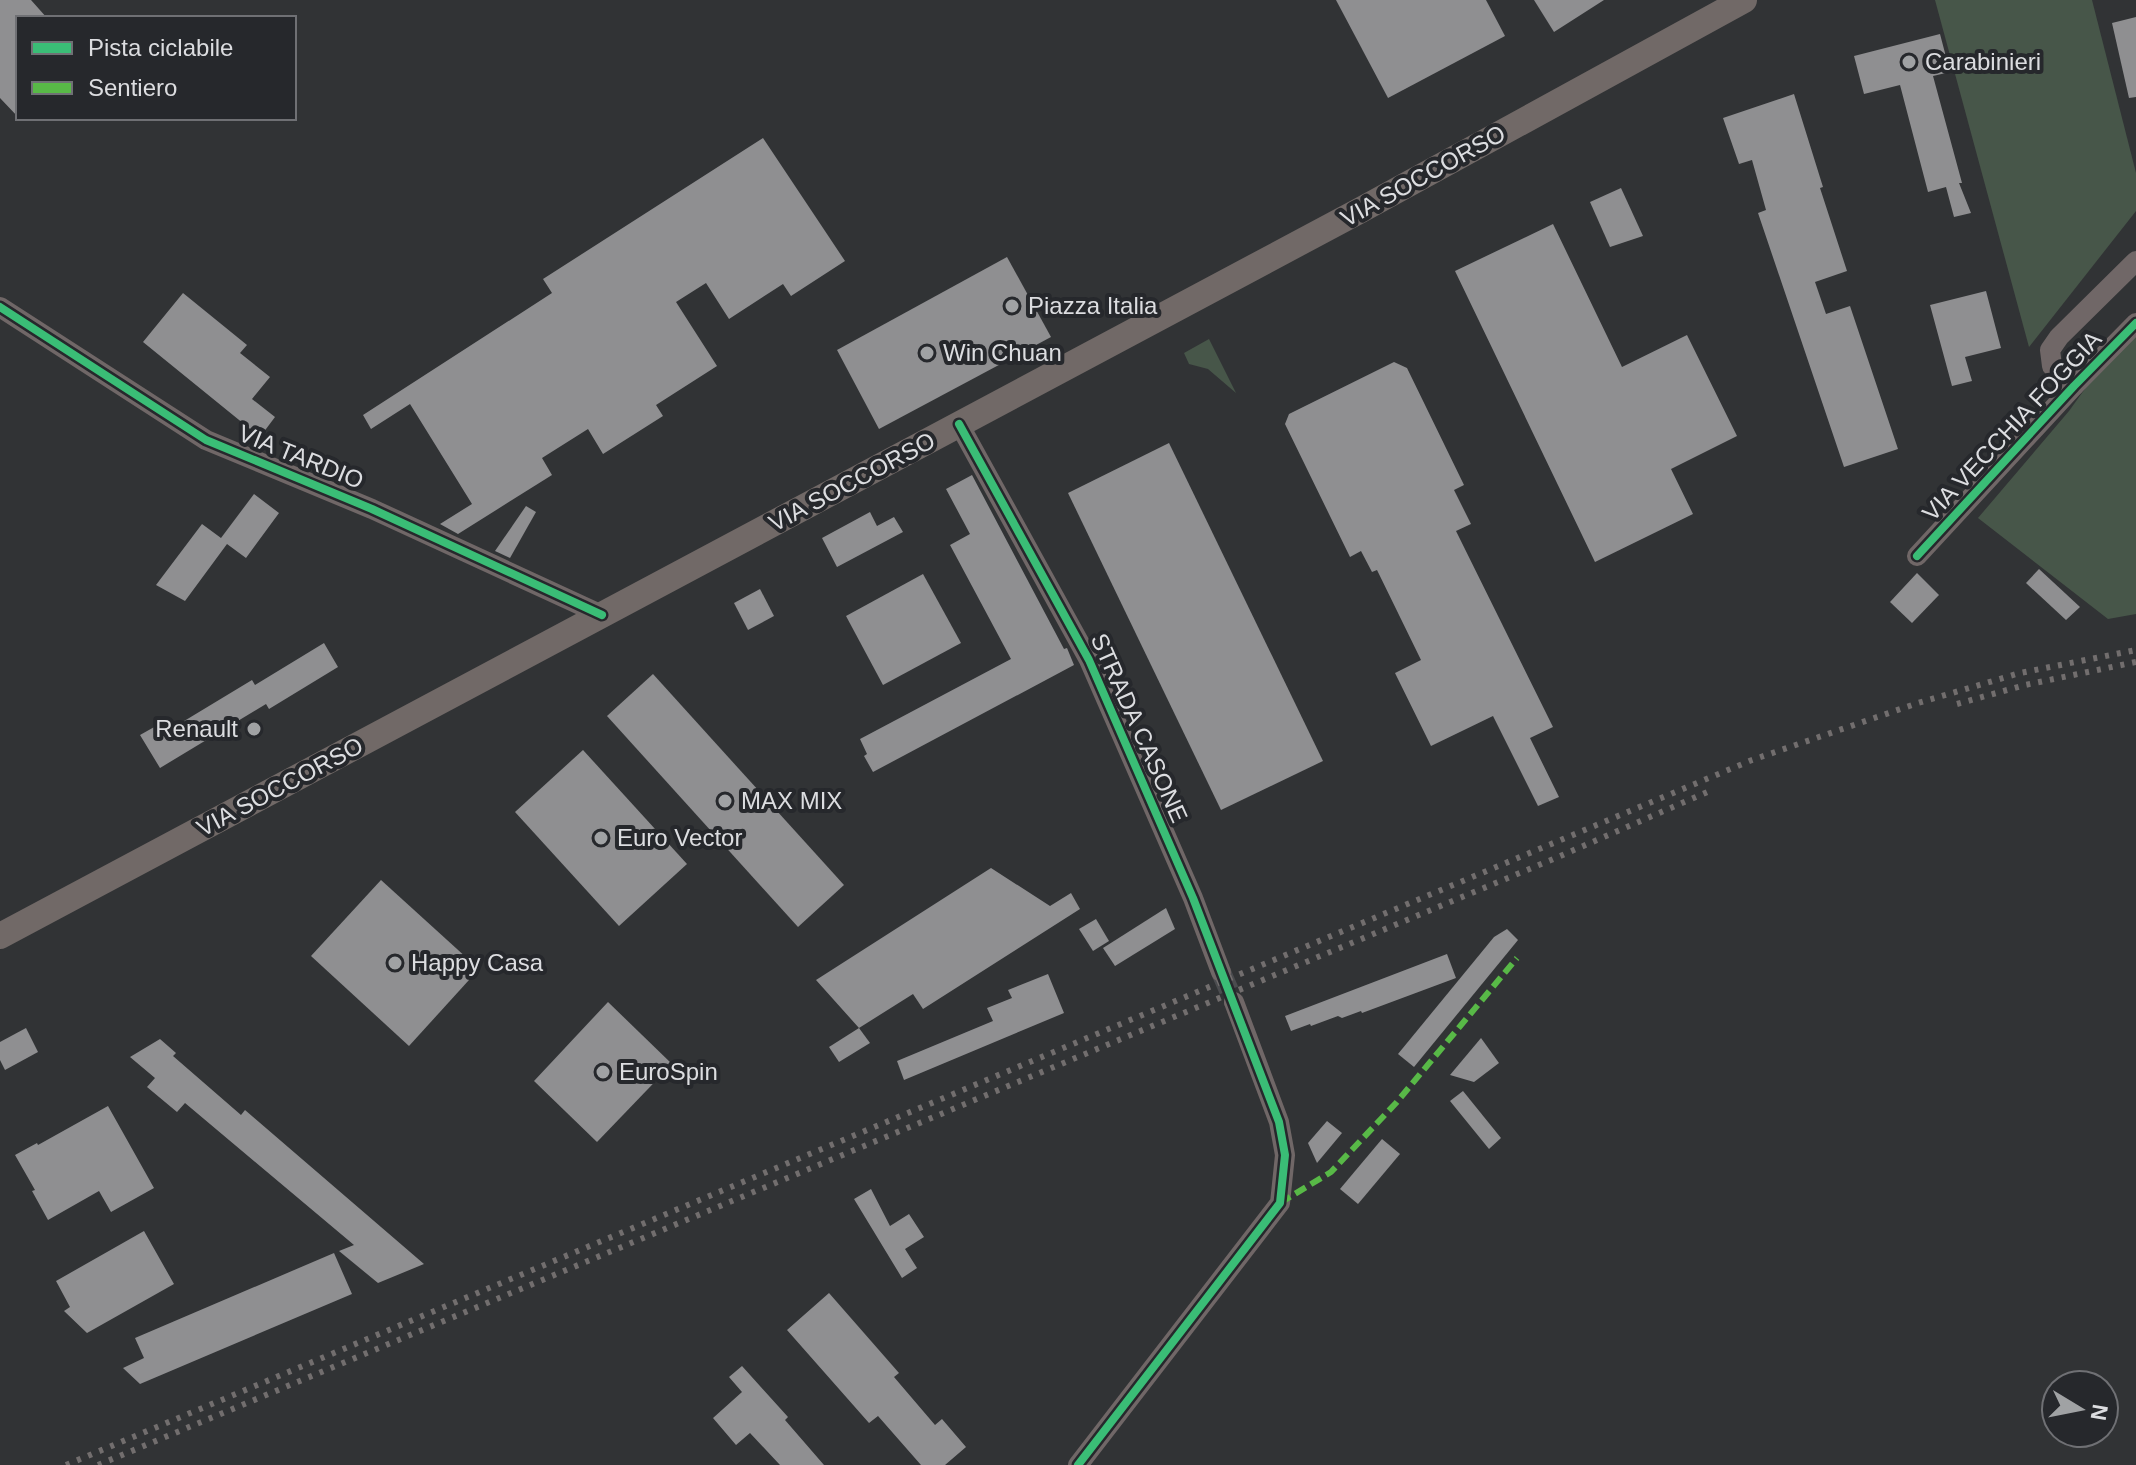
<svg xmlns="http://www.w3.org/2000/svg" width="2136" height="1465" font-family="Helvetica,sans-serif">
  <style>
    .green { fill: #475649 }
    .building { fill: #8f8f91 }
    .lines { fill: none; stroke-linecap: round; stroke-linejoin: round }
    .minor-tunnel { stroke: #4b4c4f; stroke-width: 20; stroke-dasharray: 20 10; stroke-linecap: butt }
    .minor { stroke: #706767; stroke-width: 20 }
    .major { stroke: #716967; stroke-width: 26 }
    .rail { stroke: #726e6e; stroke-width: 6; stroke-dasharray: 4 8; stroke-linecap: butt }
    .quiet { stroke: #58b947; stroke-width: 6; stroke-dasharray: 12 6; stroke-linecap: butt }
    .cycleway-casing { stroke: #26282c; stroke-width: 13 }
    .cycleway { stroke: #3abd76; stroke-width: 8 }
    .poi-dot { fill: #a0a2a4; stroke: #26282c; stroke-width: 3 }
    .labels { text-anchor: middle; stroke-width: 8; stroke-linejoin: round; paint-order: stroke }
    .poi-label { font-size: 24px; fill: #dcdde0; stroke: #26282c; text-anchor: start }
    .street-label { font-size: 24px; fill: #dcdde0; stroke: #26282c }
  </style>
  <rect width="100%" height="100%" fill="#313335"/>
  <g class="green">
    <path d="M1935 0H2092L2136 173V211L2029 347Z"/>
    <path d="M2136 332V614L2108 619 1978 518 2069 411 2092 379Z"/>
    <path d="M1209 339 1236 393 1208 369 1189 364 1184 353Z"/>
  </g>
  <g class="building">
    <path d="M0 0H31L47 18H18V117L0 98Z"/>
    <path d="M1336 0H1486L1505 36 1388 98Z"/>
    <path d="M1534 0H1604L1554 32Z"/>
    <path d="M2136 17V97L2129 98 2112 23Z"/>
    <path d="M1940 34 1950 72 1933 76 1962 183H1959L1971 213 1954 217 1946 187 1928 192 1900 85 1864 94 1854 56Z"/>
    <path d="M1794 94 1823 187 1820 188 1847 271 1815 282 1826 314 1850 306 1898 449 1844 467 1758 213 1766 210 1752 160 1739 164 1723 118Z"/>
    <path d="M763 138 845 261 791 296 783 284 729 319 706 283 676 302 717 366 656 405 663 416 603 454 588 429 542 458 552 475 458 534 440 524 472 504 410 404 371 429 363 415 552 293 543 279Z"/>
    <path d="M1621 188 1643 236 1610 247 1590 202Z"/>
    <path d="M1553 224 1622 367 1687 335 1737 436 1671 469 1693 514 1595 562 1455 271Z"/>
    <path d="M1007 257 1051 337 879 429 837 350Z"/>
    <path d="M1986 291 2001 348 1965 357 1972 381 1952 386 1930 305Z"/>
    <path d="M183 293 247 345 240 353 270 377 252 399 275 417 260 437 143 342Z"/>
    <path d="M1394 362 1407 368 1464 485 1454 490 1471 524 1456 531 1553 727 1530 738 1559 797 1538 806 1493 716 1431 746 1395 673 1421 660 1377 570 1372 572 1361 551 1350 557 1285 424 1289 414Z"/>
    <path d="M1169 443 1323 761 1221 810 1068 493Z"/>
    <path d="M972 475 1064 649 1067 648 1074 665 873 772 864 756 867 754 860 739 1011 659 950 545 970 534 946 489Z"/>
    <path d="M254 494 279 513 246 558 227 544 185 601 156 585 202 524 221 538Z"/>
    <path d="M526 506 536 512 510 558 495 551Z"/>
    <path d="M870 512 877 526 894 517 903 532 837 567 822 538Z"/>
    <path d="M2039 569 2080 607 2066 620 2026 583Z"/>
    <path d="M1917 573 1939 595 1912 623 1890 602Z"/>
    <path d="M923 574 961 643 883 685 846 616Z"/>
    <path d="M760 589 774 616 748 630 734 603Z"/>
    <path d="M324 643 338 667 269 709 266 704 160 768 140 735 156 726 161 735 252 680 255 685Z"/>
    <path d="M653 674 844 885 798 927 607 716Z"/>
    <path d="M583 750 687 864 619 926 515 812Z"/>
    <path d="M991 868 1050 906 1071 893 1080 909 923 1009 913 994 859 1028 816 980Z"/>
    <path d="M381 880 479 969 409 1046 311 956Z"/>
    <path d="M1166 908 1175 929 1115 966 1103 948Z"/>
    <path d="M1096 919 1109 941 1093 951 1079 929Z"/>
    <path d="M1507 929 1518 940 1414 1067 1398 1054 1494 937Z"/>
    <path d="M1447 954 1456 978 1362 1013 1361 1011 1342 1018 1338 1016 1311 1026 1310 1024 1291 1031 1285 1016Z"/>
    <path d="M1048 974 1064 1013 904 1080 897 1061 993 1021 987 1008 1012 998 1008 990Z"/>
    <path d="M608 1002 672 1064 597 1142 534 1081Z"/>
    <path d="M26 1028 38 1052 5 1070 0 1060V1042Z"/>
    <path d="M859 1028 870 1043 839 1062 829 1047Z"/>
    <path d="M1481 1038 1499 1063 1474 1082 1450 1075Z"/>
    <path d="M160 1039 176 1053 173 1056 241 1115 245 1110 424 1264 378 1283 339 1251 354 1245 185 1103 177 1112 147 1087 155 1078 130 1057Z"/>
    <path d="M1463 1091 1501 1138 1489 1149 1450 1101Z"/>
    <path d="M108 1106 154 1188 111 1212 99 1191 48 1220 32 1191 35 1190 15 1155 37 1143 38 1145Z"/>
    <path d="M1327 1121 1342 1133 1317 1163 1308 1143Z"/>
    <path d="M1382 1139 1400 1154 1358 1204 1340 1189Z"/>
    <path d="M871 1189 890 1226 909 1214 924 1237 905 1249 917 1268 902 1278 854 1199Z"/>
    <path d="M144 1231 174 1284 87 1333 64 1311 70 1307 56 1281Z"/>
    <path d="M334 1253 352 1294 140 1384 123 1368 144 1358 135 1338Z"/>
    <path d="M829 1293 899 1373 894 1377 935 1425 942 1419 966 1447 945 1465H921L878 1416 869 1423 787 1330Z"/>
    <path d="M742 1366 788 1417 785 1420 824 1465H780L750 1433 736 1445 713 1418 742 1392 729 1377Z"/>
  </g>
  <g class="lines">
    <path class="minor-tunnel" d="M1221 972 1234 1002"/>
    <g class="minor">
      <path d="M0 307 206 440 372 509 602 615"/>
      <path d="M2074 386 2052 366 2050 350 2059 337 2136 261"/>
      <path d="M959 424 1089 660 1193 898 1221 972"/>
      <path d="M1917 556 2074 386 2136 323"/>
      <path d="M1078 1465 1280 1203 1285 1155 1279 1122 1234 1002"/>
    </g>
    <path class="major" d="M0 936 1359 211 1744 0"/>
    <g class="rail">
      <path d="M1957 704 2025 685 2136 662"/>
      <path d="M66 1465 1752 760 1918 703 2020 673 2136 650"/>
      <path d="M98 1465 1551 860 1712 790"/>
    </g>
    <path class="quiet" d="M1280 1203 1331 1172 1396 1103 1517 958"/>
    <defs>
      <g id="cycleway">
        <path d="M0 307 206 440 372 509 602 615"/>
        <path d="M959 424 1089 660 1193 898 1279 1122 1285 1155 1280 1203 1078 1465"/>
        <path d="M1917 556 2074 386 2136 323"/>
      </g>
    </defs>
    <use href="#cycleway" class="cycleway-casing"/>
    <use href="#cycleway" class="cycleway"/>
  </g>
  <g class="poi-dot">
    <circle cx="1909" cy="62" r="8"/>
    <circle cx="1012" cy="306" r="8"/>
    <circle cx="927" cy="353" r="8"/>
    <circle cx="254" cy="729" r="8"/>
    <circle cx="725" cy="801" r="8"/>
    <circle cx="601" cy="838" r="8"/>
    <circle cx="395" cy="963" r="8"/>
    <circle cx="603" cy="1072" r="8"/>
  </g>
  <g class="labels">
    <g class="poi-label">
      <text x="1925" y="70">Carabinieri</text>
      <text x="1028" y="314">Piazza Italia</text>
      <text x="943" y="361">Win Chuan</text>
      <text x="238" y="737" text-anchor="end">Renault</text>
      <text x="741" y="809">MAX MIX</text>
      <text x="617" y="846">Euro Vector</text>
      <text x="411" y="971">Happy Casa</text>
      <text x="619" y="1080">EuroSpin</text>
    </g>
    <g class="street-label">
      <text transform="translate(1423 176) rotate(-29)" y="8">VIA SOCCORSO</text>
      <text transform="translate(2012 426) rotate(-47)" y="8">VIA VECCHIA FOGGIA</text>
      <text transform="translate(301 457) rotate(22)" y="8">VIA TARDIO</text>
      <text transform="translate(852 482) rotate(-28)" y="8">VIA SOCCORSO</text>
      <text transform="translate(1139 728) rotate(66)" y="8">STRADA CASONE</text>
      <text transform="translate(280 787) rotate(-28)" y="8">VIA SOCCORSO</text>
    </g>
  </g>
  <rect x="16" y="16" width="280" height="104" fill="#26282c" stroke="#6f7074" stroke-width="2"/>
  <rect x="32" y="42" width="40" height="12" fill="#3abd76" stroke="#6f7074" stroke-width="2"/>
  <text x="88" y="56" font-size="24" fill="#dcdde0">Pista ciclabile</text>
  <rect x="32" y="82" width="40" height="12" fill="#58b947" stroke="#6f7074" stroke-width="2"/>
  <text x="88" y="96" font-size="24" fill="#dcdde0">Sentiero</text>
  <g transform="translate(2080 1409) rotate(100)"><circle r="38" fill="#26282c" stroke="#6f7074" stroke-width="2"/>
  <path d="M0-6L14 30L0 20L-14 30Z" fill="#a0a2a4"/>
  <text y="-12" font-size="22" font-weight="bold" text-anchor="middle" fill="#dcdde0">N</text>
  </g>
</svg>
